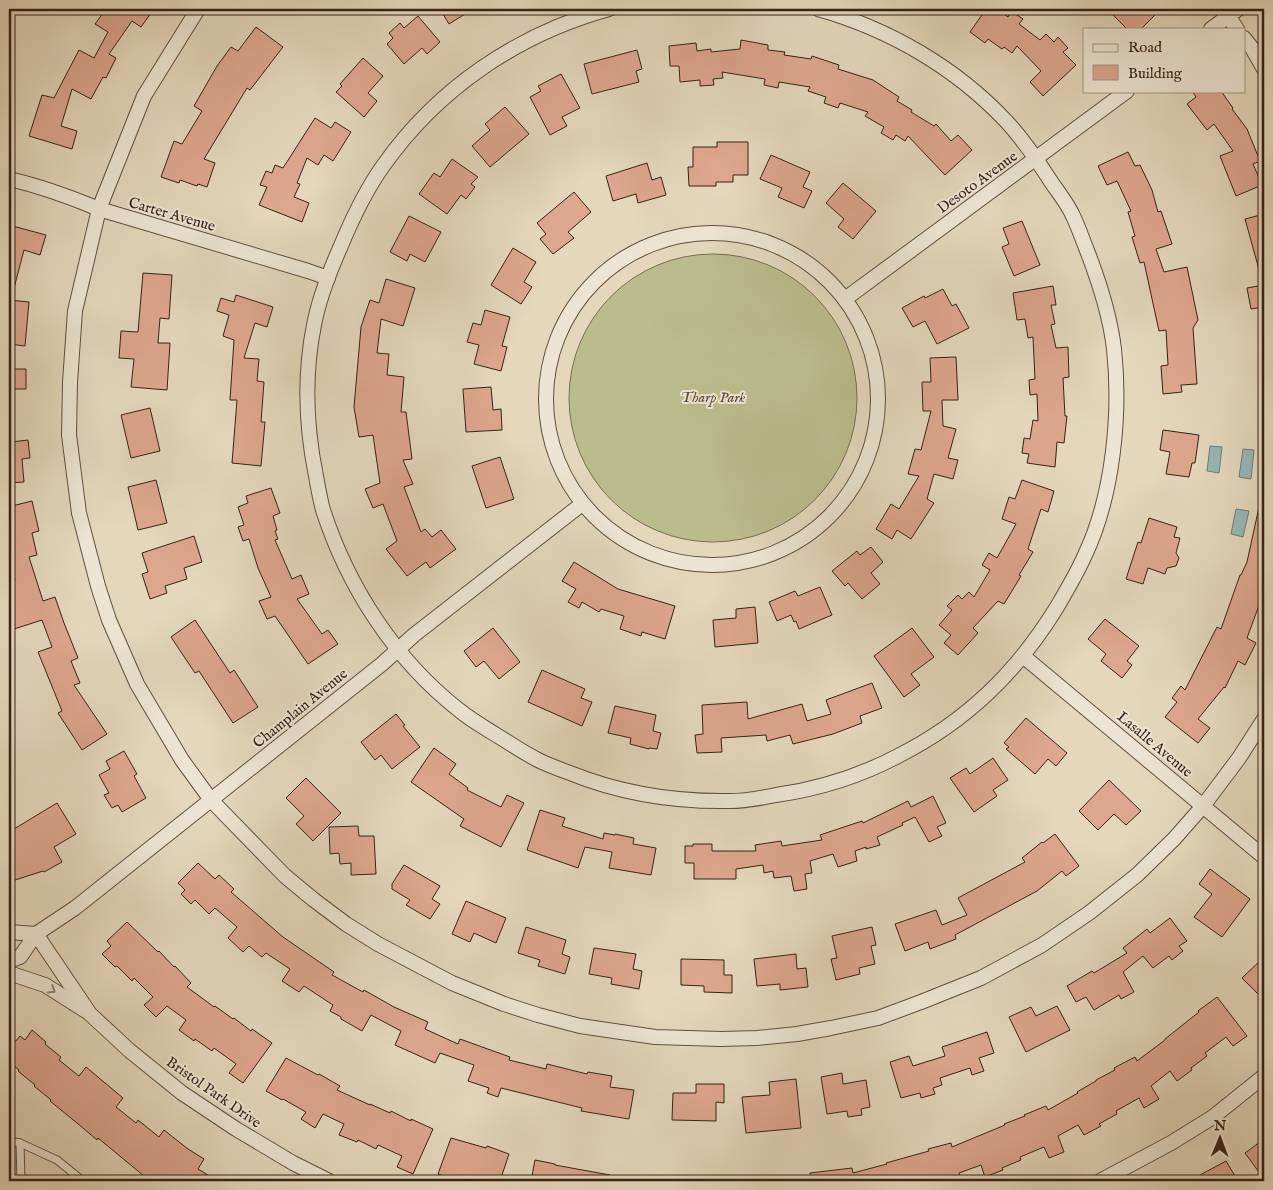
<svg xmlns="http://www.w3.org/2000/svg" width="1273" height="1190" font-family="'IM FELL English',serif">
  <style>
    .green { fill: #bbbc8c; stroke: #796e52 }
    .water { fill: #97b8b7; stroke: #717c77 }
    .building { fill: #dda68e; stroke: #372117 }
    .lines { fill: none; stroke-linecap: round; stroke-linejoin: round }
    .lane-casing { stroke: #624e40; stroke-width: 9 }
    .street-casing { stroke: #624e40; stroke-width: 16 }
    .lane { stroke: #ede5d3; stroke-width: 7 }
    .street { stroke: #ede5d3; stroke-width: 14 }
    .oneway { stroke: #928375 }
    .labels { text-anchor: middle; stroke-width: 4; stroke-linejoin: round; paint-order: stroke }
    .street-label { font-size: 15px; fill: #372117; stroke: #ede5d3 }
    .park-label { font-size: 15px; font-style: italic; fill: #584834; stroke: #ede5d3 }
  </style>
  <rect width="100%" height="100%" fill="#e4d7bc"/>
  <filter id="stains"><feTurbulence type="fractalNoise" baseFrequency=".004" numOctaves="4"/><feColorMatrix values="0 0 0 0 .2 0 0 0 0 .09 0 0 0 0 .02 0 0 0 .5 -.17"/></filter>
  <radialGradient id="worn" r=".72"><stop offset=".6" stop-color="#630" stop-opacity="0"/><stop offset="1" stop-color="#630" stop-opacity=".3"/></radialGradient>
  <circle class="green" cx="713" cy="398" r="144"/>
  <g class="water">
    <path d="M1210 446 1222 447 1219 473 1207 471Z"/>
    <path d="M1243 449 1254 450 1251 479 1239 477Z"/>
    <path d="M1236 509 1249 511 1243 537 1231 534Z"/>
  </g>
  <g class="building">
    <path d="M106 9H154L141 27 132 21 109 54 116 58 106 78 103 77 91 99 72 89 61 126 77 131 72 149 29 136 42 95 54 98 79 50 94 58 108 32 95 24Z"/>
    <path d="M440 9H473L449 24Z"/>
    <path d="M986 9H997L1008 17 1011 11 1023 19 1019 24 1040 40 1046 34 1054 42 1058 37 1068 48 1063 52 1076 65 1043 96 1030 82 1041 71 1017 46 1012 53 1004 47 1002 49 988 39 985 43 970 32Z"/>
    <path d="M1107 9H1161L1141 29H1127Z"/>
    <path d="M418 16 440 42 427 54 422 48 404 64 387 44 393 38 389 33 400 23 404 28Z"/>
    <path d="M256 27 283 47 250 90 247 88 204 159 215 163 207 187 198 184 197 186 180 180 179 183 161 177 174 141 182 144 202 111 194 106 217 66 231 47 238 51Z"/>
    <path d="M741 40 768 45V50L785 52 784 55 811 59 812 56 839 65 838 69 873 80 899 97 897 101 912 110 911 112 934 126 936 124 951 141 958 135 972 150 945 175 908 136 905 141 896 135 893 140 881 133 884 127 865 116 868 112 840 103 838 108 824 103 826 97 808 91 810 87 779 82 778 88 764 85 765 79 722 72 723 78 713 79 714 85 700 86V80L680 82 679 66H670L669 46 696 43 697 51 711 49V52L740 49Z"/>
    <path d="M637 50 642 69 636 71 639 82 592 94 584 64Z"/>
    <path d="M363 58 383 76 368 93 377 101 364 117 336 92 342 86 340 84Z"/>
    <path d="M561 74 580 108 562 117 567 126 550 135 530 97 541 91 538 86Z"/>
    <path d="M1192 91H1221L1233 108 1232 109 1247 129 1260 161 1253 164 1262 185 1236 196 1220 156 1233 151 1214 124 1207 130 1187 104 1196 97Z"/>
    <path d="M505 107 529 134 490 167 472 146 490 130 485 124Z"/>
    <path d="M315 118 331 128 335 122 351 132 333 161 324 155 318 165 307 158 297 183 300 184 294 197 309 203 302 222 259 205 267 187 260 185 266 171 272 173 275 165 283 168Z"/>
    <path d="M717 142H748V175H733V182H716V186H689L688 167H693V147H717Z"/>
    <path d="M1128 152 1135 166 1140 165 1152 190 1158 212 1161 211 1172 244 1156 249 1164 272 1187 267 1198 320 1193 328 1197 384 1181 385 1182 392 1163 394 1161 366 1168 365 1166 330 1159 331 1144 262 1140 263 1132 237 1135 236 1128 212 1131 211 1117 181 1107 185 1098 166Z"/>
    <path d="M771 155 810 172 803 187 812 191 804 208 778 197 782 188 760 179Z"/>
    <path d="M452 159 478 177 471 184 475 187 466 199 461 195 447 214 419 194 434 173 440 177Z"/>
    <path d="M647 163 652 180 661 177 666 195 638 203 636 194 613 201 606 176Z"/>
    <path d="M843 183 876 211 853 239 838 227 844 219 826 203Z"/>
    <path d="M574 192 591 212 568 232 574 238 553 254 540 239 546 234 537 223Z"/>
    <path d="M1264 214V273H1260L1245 219Z"/>
    <path d="M409 216 441 232 425 262 410 254 407 261 390 252Z"/>
    <path d="M1022 221 1040 265 1014 276 1002 247 1009 244 1003 228Z"/>
    <path d="M9 225 46 235 40 255 24 250 13 292H9Z"/>
    <path d="M513 248 536 262 524 282 532 287 521 304 491 285Z"/>
    <path d="M143 273 172 275 169 319 160 318 158 343H170L167 390 131 387 134 359 119 358 121 331 138 332Z"/>
    <path d="M386 279 415 288 403 326 381 319 377 353 389 354 387 375 404 377 401 412H406L412 459 403 460 413 484 404 487 421 532 425 529 432 537 441 530 456 549 430 568 426 562 407 576 386 549 397 541 383 504 373 508 365 489 380 483 373 435 359 437 354 407 361 327 370 300 379 303Z"/>
    <path d="M1264 285V307L1251 309 1247 288Z"/>
    <path d="M1053 286 1056 305H1051L1055 324 1051 325 1056 348 1068 347 1069 377 1063 378 1065 416H1067L1064 443 1057 442 1055 467 1027 463 1029 454 1022 453 1024 438 1030 439 1033 420 1038 421 1037 394 1030 395 1029 380 1035 379 1033 337 1028 338 1025 319 1017 320 1013 293Z"/>
    <path d="M943 289 952 306 956 304 969 328 937 344 925 321 913 327 902 308 924 296 925 298Z"/>
    <path d="M236 295 273 307 267 327 255 323 244 358 259 359 257 381 264 382 261 422H265L261 466 232 463 237 400H230L234 340 223 336 229 315 217 311 221 298 234 302Z"/>
    <path d="M9 300 29 302 25 346 9 344Z"/>
    <path d="M485 310 510 317 502 346 507 347 501 371 474 364 479 345 467 342 473 323 481 325Z"/>
    <path d="M956 357 958 400H942L943 426 956 429 948 458 958 460 953 479 934 474 927 499 934 503 911 539 897 530 892 539 876 529 891 504 899 509 919 476 908 474 915 449 921 450 931 411H923L922 382H931L930 358Z"/>
    <path d="M16 369H26V389H9V370Z"/>
    <path d="M491 387 493 410 501 409 502 430 466 432 463 389Z"/>
    <path d="M150 408 160 451 131 458 121 415Z"/>
    <path d="M1163 430 1199 435 1195 463H1192L1189 477 1166 474 1170 452 1160 450Z"/>
    <path d="M28 440 30 458 22 459 24 482 9 483V443H11V442Z"/>
    <path d="M500 457 514 499 486 508 472 466Z"/>
    <path d="M156 480 167 523 138 530 128 487Z"/>
    <path d="M1022 480 1054 491 1048 512 1041 509 1028 549 1033 552 1019 575 1021 576 1004 604 998 601 973 628 978 633 958 655 944 643 951 635 939 625 952 610 947 606 958 595 962 599 969 592 974 597 990 570 982 565 989 553 997 558 1016 524 1002 519 1009 497 1015 499Z"/>
    <path d="M271 488 280 513 273 516 277 530 275 531 278 539 275 540 292 579 301 575 309 594 297 599 322 634 328 630 338 644 308 664 275 616 267 619 259 601 271 597 258 568 249 539 243 541 238 527 244 525 238 507 248 503 246 496Z"/>
    <path d="M32 501 39 531 32 533 37 555 29 557 43 601 55 597 64 623 78 658 71 661 80 683 74 685 107 734 82 750 58 713 62 711 38 652 52 647 42 620 14 629 9 612V581L15 580 9 556V517L14 516 12 506Z"/>
    <path d="M1259 507 1264 508V597H1262L1247 638 1256 643 1245 665 1238 661 1225 688 1224 687 1198 719 1210 728 1198 743 1165 717 1177 702 1172 698 1181 686 1185 690 1217 627 1221 629 1240 575H1241L1247 562Z"/>
    <path d="M1149 518 1177 527 1174 537 1180 538 1176 553 1179 558 1176 566 1167 568 1165 574 1148 568 1143 584 1126 579 1138 542 1141 543Z"/>
    <path d="M194 536 202 562 184 568 187 579 165 586 167 593 150 599 142 574 148 572 142 553Z"/>
    <path d="M871 547 883 562 871 573 880 584 862 599 848 583 845 586 832 571 857 551 860 555Z"/>
    <path d="M574 562 618 589 675 606 665 639 642 632 641 636 620 629 624 616 601 609 599 612 582 602 579 608 568 602 576 589 562 581Z"/>
    <path d="M820 587 832 615 799 629 796 621 794 622 791 615 777 621 769 602 795 591 798 596Z"/>
    <path d="M755 607 758 643 715 647 713 620 736 618V609Z"/>
    <path d="M1105 619 1139 646 1127 661 1132 665 1122 678 1101 661 1106 654 1088 639Z"/>
    <path d="M195 620 230 673 234 670 258 707 233 723 199 671 195 673 171 637Z"/>
    <path d="M493 628 520 662 499 679 484 661 476 667 464 651Z"/>
    <path d="M912 628 934 657 911 674 920 685 904 697 874 656Z"/>
    <path d="M542 670 585 689 581 698 592 702 582 726 528 702Z"/>
    <path d="M872 683 882 708 860 716 862 723 833 734 793 744 790 735 767 741 766 735 721 738 722 752 697 753 695 735 703 734 702 705 747 702 748 719 802 704 807 721 831 714 826 700Z"/>
    <path d="M615 706 656 715 653 731 661 733 657 749 649 748V749L630 744 631 738 608 733Z"/>
    <path d="M396 714 405 725 403 726 420 747 392 769 381 755 375 760 361 742Z"/>
    <path d="M1026 718 1067 753 1056 766 1048 759 1035 774 1006 749 1009 747 1004 743Z"/>
    <path d="M434 748 456 764 449 774 468 788 467 790 501 807 507 795 524 803 501 847 460 826 464 819 411 782Z"/>
    <path d="M124 751 137 774 134 776 146 798 122 812 118 805 112 808 104 795 109 793 99 775 110 769 106 761Z"/>
    <path d="M993 758 1008 780 993 790 997 796 974 812 950 778 966 768 970 774Z"/>
    <path d="M306 778 341 813 313 841 296 824 304 816 286 798Z"/>
    <path d="M1109 780 1141 811 1126 825 1114 814 1098 830 1079 811Z"/>
    <path d="M933 796 946 823 937 827 942 836 929 842 915 817 902 823 903 825 877 837 880 845 866 849V847L855 851 857 861 838 867 833 854 810 861 812 873 805 874 807 889 794 891 791 876 774 878 773 871 764 873 763 865 736 869V879H694V863H685V846H693V844H712V851H756L755 845 781 841 782 846 822 840 820 835 862 821 863 823 908 801 911 807Z"/>
    <path d="M57 803 76 834 54 847 62 862 44 872 43 871 9 882V832Z"/>
    <path d="M540 810 565 818 562 826 603 839 604 833 615 835V834L634 838 633 844 656 848 651 875 609 868 612 852 585 847 578 868 527 850Z"/>
    <path d="M358 826 359 836H374L376 874 351 875V863L340 864 339 853 330 854 329 827Z"/>
    <path d="M1055 834 1079 866 1066 876 1062 871 1037 891 955 935 956 939 930 949 928 942 905 951 895 924 936 910 942 925 967 915 958 898 1025 862 1022 858 1042 842 1043 843Z"/>
    <path d="M198 863 215 879 219 875 234 889 231 892 283 937 334 972 332 975 363 992 364 990 394 1007 428 1022 425 1029 458 1044 460 1039 510 1057 509 1060 546 1069 547 1064 587 1074 588 1072 612 1076 610 1087 634 1090 629 1119 581 1111 582 1108 501 1088 498 1097 487 1093 489 1088 468 1081 474 1065 440 1053 435 1063 395 1045 401 1031 371 1015 362 1031 341 1019V1017L330 1011 333 1005 304 986 299 992 282 981 290 969 266 953 262 957 249 946 243 952 228 938 237 927 215 908 209 914 195 900 191 904 181 894 185 890 178 883Z"/>
    <path d="M404 865 440 886 432 899 440 904 430 919 406 905 410 900 392 889V884Z"/>
    <path d="M1210 869 1250 899 1222 937 1194 917 1212 894 1199 884Z"/>
    <path d="M466 901 506 918 496 943 474 933 470 942 452 934Z"/>
    <path d="M1170 918 1187 941 1179 946 1183 951 1172 960 1169 956 1153 968 1143 956 1123 972 1134 992 1121 999 1119 995 1094 1010 1086 997 1076 1002 1067 986 1092 971 1094 973 1127 953 1123 948 1147 929 1150 933Z"/>
    <path d="M127 922 158 952 159 951 174 967 175 966 191 983 187 987 214 1007 215 1006 233 1019 234 1018 251 1031 252 1029 272 1043 243 1083 229 1073 236 1064 214 1048 212 1051 195 1039 194 1041 179 1030 186 1020 167 1006 156 1017 144 1005 153 997 134 978 132 981 117 966 115 967 102 954 111 946 107 941Z"/>
    <path d="M526 927 566 940 562 954 570 957 565 974 538 966 540 960 518 953Z"/>
    <path d="M872 927 876 945 871 946 875 964 859 968 860 974 836 980 831 959 837 958 832 936Z"/>
    <path d="M594 948 636 954 633 969 642 971 639 989 611 984 612 978 589 974Z"/>
    <path d="M796 954 797 969 806 968 808 987 780 990V984L757 986 754 959Z"/>
    <path d="M1264 957V1000L1242 978Z"/>
    <path d="M681 959 724 960V975H732V993L704 992V986L681 985Z"/>
    <path d="M1217 997 1247 1036 1233 1046 1226 1037 1205 1053 1207 1056 1191 1068 1192 1070 1177 1081 1170 1071 1151 1086 1159 1099 1144 1108 1139 1098 1116 1111 1117 1114 1099 1124 1101 1126 1084 1135 1078 1125 1058 1136 1064 1152 1049 1158 1044 1147 1020 1157 1021 1160 1002 1168 1003 1170 985 1177 981 1165 959 1173 961 1181H810V1173L852 1168 853 1173 887 1164 886 1163 929 1151 928 1149 951 1143 952 1147 1005 1125 1004 1124 1025 1116 1024 1115 1046 1106 1048 1110 1078 1093 1077 1092 1096 1081V1080L1115 1070 1114 1068 1135 1057 1137 1061 1165 1040V1039L1199 1012 1198 1011Z"/>
    <path d="M1057 1006 1070 1030 1026 1052 1009 1017 1031 1007 1036 1016Z"/>
    <path d="M32 1030 46 1042 45 1044 61 1057 59 1060 79 1076 86 1067 123 1098 116 1107 136 1123 138 1120 159 1137 164 1130 188 1149 204 1159 198 1169 218 1181H150L98 1138 97 1140 77 1123 50 1101 51 1100 34 1086 35 1085 18 1071 19 1070 9 1062V1049L20 1036 25 1040Z"/>
    <path d="M987 1032 994 1053 979 1058 984 1071 972 1075 970 1068 940 1078 942 1085 933 1088 935 1094 921 1098 920 1093 901 1098 890 1062 909 1056 913 1066 945 1056 942 1047Z"/>
    <path d="M286 1058 318 1075 319 1074 340 1086 337 1090 370 1105V1104L390 1113 391 1111 411 1121V1119L433 1129 413 1174 397 1167 402 1156 378 1145 376 1149 358 1140 357 1142 339 1135 344 1124 323 1114 315 1128 301 1119 306 1112 283 1099 282 1100 266 1091Z"/>
    <path d="M842 1073 843 1084 866 1080 870 1107 861 1109 862 1115 848 1117 847 1111 827 1114 821 1077Z"/>
    <path d="M796 1079 801 1128 746 1133 742 1097 770 1095 769 1082Z"/>
    <path d="M696 1084H724V1103L716 1102V1121L672 1120 673 1093H696Z"/>
    <path d="M451 1138 486 1148 487 1146 509 1154 500 1181H460L438 1174Z"/>
    <path d="M1264 1139V1179L1245 1153Z"/>
    <path d="M535 1160 555 1164V1165L610 1175 609 1181H531Z"/>
    <path d="M1226 1161 1238 1181H1189Z"/>
  </g>
  <g class="lines">
    <defs>
      <g id="lane">
        <path d="M9 1141 20 1143 21 1181"/>
        <path d="M20 1143 57 1160 83 1181"/>
      </g>
      <g id="street">
        <path d="M198 9 144 96 99 209 75 311 70 382 69 435 79 513 98 586 109 620 137 684 182 760 211 800 285 876 314 900 346 924 378 944 452 983 504 1004 538 1015 580 1026 655 1037 721 1039 757 1038 797 1034 831 1028 878 1018 921 1002 981 978 1042 945 1089 913 1137 875 1174 839 1203 806 1239 758 1264 719"/>
        <path d="M609 9C518 34 438 88 383 166 365 191 352 219 340 248 329 273 319 298 314 325 304 375 306 427 316 476 318 487 320 499 323 510 348 587 395 660 459 710 471 720 485 728 498 736 511 744 524 753 538 760 548 765 559 769 570 773 622 794 675 802 730 801 746 801 761 798 776 795 819 789 860 776 898 756 967 721 1017 672 1057 607 1067 590 1077 573 1085 555 1113 496 1121 414 1114 349 1110 315 1099 281 1086 248 1082 238 1078 226 1073 216 1067 202 1056 190 1048 177 1035 157 1022 138 1006 121 955 67 889 29 818 9"/>
        <path d="M1223 9 1237 29"/>
        <path d="M1211 29 1238 9"/>
        <path d="M1244 38 1252 48 1264 69"/>
        <path d="M9 179C40 186 70 197 99 209L308 271 328 278"/>
        <circle cx="712" cy="399" r="166"/>
        <path d="M845 299 1127 91"/>
        <path d="M1023 656 1264 857"/>
        <path d="M9 932 36 934"/>
        <path d="M36 934 90 1014 130 1051 182 1093 236 1129 293 1163 329 1181"/>
        <path d="M9 961 20 957 36 934 75 908 382 664 414 635 582 504"/>
        <path d="M9 973 45 985 86 1011"/>
        <path d="M1100 1181 1171 1143 1213 1117 1264 1076"/>
      </g>
    </defs>
    <use href="#lane" class="lane-casing"/>
    <use href="#street" class="street-casing"/>
    <use href="#lane" class="lane"/>
    <use href="#street" class="street"/>
  </g>
  <defs><path id="oneway-chevron" d="M-2-3.5L2.5 0L-2 3.5" fill="none" stroke-width="1.6" stroke-linecap="round" stroke-linejoin="round" transform="scale(1.25)"/></defs>
  <use class="oneway" href="#oneway-chevron" transform="translate(52 990) rotate(32)"/>
  <g class="labels">
    <g class="street-label">
      <text transform="translate(977 182) rotate(-36)" y="5">Desoto Avenue</text>
      <text transform="translate(172 214) rotate(16)" y="5">Carter Avenue</text>
      <text transform="translate(300 708) rotate(-39)" y="5">Champlain Avenue</text>
      <text transform="translate(1155 744) rotate(40)" y="5">Lasalle Avenue</text>
      <text transform="translate(214 1092) rotate(35)" y="5">Bristol Park Drive</text>
    </g>
    <g class="park-label">
      <text x="713" y="402">Tharp Park</text>
    </g>
  </g>
  <rect width="1273" height="1190" fill="none" stroke="#e4d7bc" stroke-width="30"/>
  <rect x="10" y="10" width="1253" height="1170" fill="none" stroke="#372117" stroke-width="2.5"/>
  <rect x="15" y="15" width="1243" height="1160" fill="none" stroke="#372117"/>
  <rect x="1083" y="28" width="162" height="65" fill="#ede5d3" stroke="#a49788"/>
  <rect x="1093" y="44" width="25" height="8" fill="#ede5d3" stroke="#a49788"/>
  <text x="1128" y="52" font-size="15" fill="#372117">Road</text>
  <rect x="1093" y="65" width="25" height="15" fill="#dda68e" stroke="#a49788"/>
  <text x="1128" y="78" font-size="15" fill="#372117">Building</text>
  <g transform="translate(1220 1138) rotate(1)" stroke="#ede5d3" stroke-width="4" paint-order="stroke">
  <path d="M0-4L9 19L0 12L-9 19Z" fill="#372117"/>
  <text y="-8" font-size="14" font-weight="bold" text-anchor="middle" fill="#372117">N</text>
  </g>
  <rect width="100%" height="100%" filter="url(#stains)"/>
  <rect width="100%" height="100%" fill="url(#worn)"/>
</svg>
